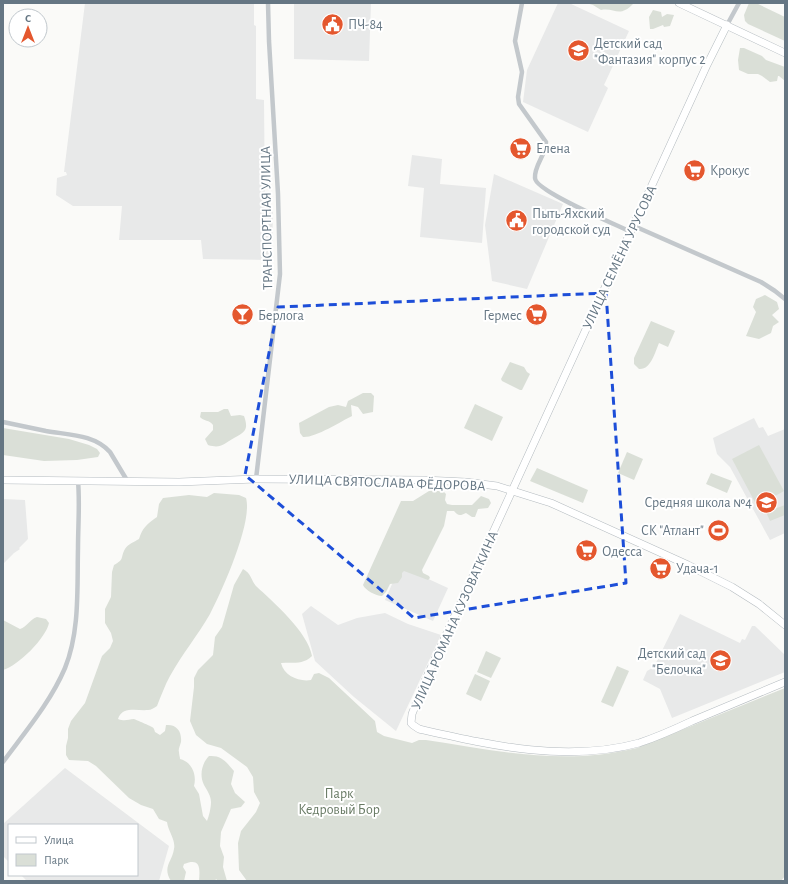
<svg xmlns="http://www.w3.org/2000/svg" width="788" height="884" font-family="'Alegreya Sans',sans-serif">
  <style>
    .built { fill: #e8e9e9 }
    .green { fill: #dadfd7 }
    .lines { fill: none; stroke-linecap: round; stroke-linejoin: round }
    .secondary-casing { stroke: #b3babf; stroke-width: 8 }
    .street { stroke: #c3c8cc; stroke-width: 4.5 }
    .secondary { stroke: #fff; stroke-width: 7 }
    .marked { fill: none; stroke: #1d4ed8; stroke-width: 3; stroke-dasharray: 8 5; stroke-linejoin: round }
    .labels { text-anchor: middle; stroke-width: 4; stroke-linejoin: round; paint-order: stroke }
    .poi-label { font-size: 14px; fill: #657683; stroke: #fff; text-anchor: start }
    .street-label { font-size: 14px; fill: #657683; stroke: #fff }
    .park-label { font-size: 14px; fill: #687a64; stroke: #fff }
  </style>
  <rect width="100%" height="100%" fill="#fafaf8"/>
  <g class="built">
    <path d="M85 3H254V25L256 26V99L264 100 265 209 273 210 272 260 203 259 201 240H119L122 206H73L56 195 57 178 67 175 66 172H64Z"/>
    <path d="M294 3H371L369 61 294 59Z"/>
    <path d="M558 3H569L629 31 604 85 608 88 588 132 523 102 527 70Z"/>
    <path d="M412 155 442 159 440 184 486 188 482 243 420 237 424 188 408 186Z"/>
    <path d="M494 174 563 204 527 289 492 281 485 225Z"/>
    <path d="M754 418 759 428 763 427 768 436 785 429V533L770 540 730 467 717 454 713 438Z"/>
    <path d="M3 499 25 500 28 539 19 548 20 549 14 553 3 564Z"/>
    <path d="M400 566 448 588 433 621 385 600Z"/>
    <path d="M311 606 338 625 357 618 385 613 408 624 441 635 396 731 354 697 315 661 302 614Z"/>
    <path d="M680 614 740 643 742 639 745 640 752 626H755L785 655V672L672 718 660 689 643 680 647 671 654 667Z"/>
    <path d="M65 768 169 846 159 881H27L21 875H137V825H9V862L3 856V824Z"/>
  </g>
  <g class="green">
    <path d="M586 3H634C619 19 615 7 601 10L593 5Z"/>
    <path d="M749 3H756L785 17V41L748 24 745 21 744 15Z"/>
    <path d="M653 10 661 12 662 17 667 14 674 15 670 26 664 27 663 25 653 29H650L649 17Z"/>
    <path d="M740 48H744L762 56 766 60 785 67V81L779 76H778L777 81 770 82 762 76 758 74H748L739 70 738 60Z"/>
    <path d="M765 295 777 302 779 309 772 315 779 322 773 326 771 333 759 339 746 336 756 312 753 307 756 299Z"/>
    <path d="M651 321 675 331 668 347 659 343C655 352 651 370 639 369L634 364V358Z"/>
    <path d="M510 362 524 367 527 372 530 374 522 390H520L502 381 501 379Z"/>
    <path d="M363 393H371L374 396 373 412 363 414 358 407 351 405 352 416C340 422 315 438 303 437L300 433 299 423 329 407 338 405 346 407 348 401Z"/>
    <path d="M475 404 503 417 492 441 464 428Z"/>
    <path d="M224 409H228L231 416 240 415 244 416C249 430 245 432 234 438 223 444 221 449 208 445L205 439 213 430V425C210 420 203 421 200 417L201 412H218Z"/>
    <path d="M3 428 69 439 89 445 97 449 100 453 98 457 77 460 44 461 3 455Z"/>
    <path d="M759 445 784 491 757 506 732 459Z"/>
    <path d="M627 452 643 459 634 480 618 473Z"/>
    <path d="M537 468 588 490 583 503 530 481Z"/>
    <path d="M711 473 732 481 727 493 706 484Z"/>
    <path d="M433 490 444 492 446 494 445 500 447 504 452 505H472L481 496 489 499 491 503 488 508 478 509 475 517H472L466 513C460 516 458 516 454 511H447L444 526 422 570 423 573 429 576 430 578 428 580 404 571 402 573V577L398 583 390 584 386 592 382 596C376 596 365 590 363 585L401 501H413L429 491Z"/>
    <path d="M214 493 239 495 246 498C253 522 222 591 210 614 198 635 182 654 170 676 165 685 161 696 157 706 154 708 151 710 148 710 137 711 122 706 118 719 126 722 128 719 134 719 136 720 151 726 152 727 154 728 154 729 155 732L160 735 165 731 166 725C177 724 182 732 181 742 180 746 178 749 179 752 179 755 180 757 180 759 192 762 197 775 194 786L199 794 203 816 207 821C209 816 211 808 211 802 211 796 207 790 204 785 199 775 202 763 209 756 222 755 226 762 234 771L231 784 235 793 245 802 241 807 231 809 221 832 220 846 224 857 223 867 227 881H218L216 879 215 881H199C200 869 201 857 184 864L183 867 186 872 184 881H171C162 867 172 862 174 849 176 840 168 831 167 822L159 819 153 809 141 805 129 798 96 766 88 761 69 760 66 755V746L68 738V729L71 721 85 703 102 656 110 648 113 641 111 633 105 623V609L111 597 112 572 114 565C125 559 120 558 125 549 128 544 134 542 139 539 142 528 148 523 157 517L159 504 163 498 189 495 207 497Z"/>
    <path d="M785 505V515L770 521 766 512Z"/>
    <path d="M243 569C251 573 251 580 256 586 273 602 308 632 312 656 303 665 293 662 281 663 284 676 299 682 311 680L314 674 319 673 329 678 375 721 377 732 384 736 412 743 419 740H426C498 751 564 766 637 748L785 688V876L781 881H247L239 870 238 843 241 831 256 812 260 803 254 792 253 777 247 767 221 748 207 744 196 735 190 721 194 687V678L198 670 213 655 215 637 222 627 234 585Z"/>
    <path d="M37 617 46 619 49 623C46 638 18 666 3 670V620L20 629C27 627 30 619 37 617Z"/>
    <path d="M486 651 501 658 491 678 477 672Z"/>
    <path d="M617 666 629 671 613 707 601 702Z"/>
    <path d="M475 674 490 681 481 701 466 694Z"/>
  </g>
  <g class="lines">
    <defs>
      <g id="secondary">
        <path d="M679 3 785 53"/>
        <path d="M727 25 706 67 425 681 412 714 411 723 413 725 419 729C490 745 566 763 639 743 657 737 675 729 692 721 723 708 754 695 785 682"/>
        <path d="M3 480 179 482 256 479 424 480 466 482 497 486 551 503 688 565 732 587 759 604 785 625"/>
      </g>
    </defs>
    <use href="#secondary" class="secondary-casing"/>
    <g class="street">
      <path d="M522 3 515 41 522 72 518 97 519 104 546 142C546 155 534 165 535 178 535 191 617 225 631 232"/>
      <path d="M727 25 739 3"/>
      <path d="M634 226 761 282 775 291 785 299"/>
      <path d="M3 422C17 425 32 428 46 431 68 435 94 434 110 452L128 482"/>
      <path d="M256 479 280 274 278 194 269 41 268 3"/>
      <path d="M3 762C25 732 50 703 65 668 80 631 77 588 78 548 78 526 80 503 78 481"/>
    </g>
    <use href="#secondary" class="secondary"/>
  </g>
  <path class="marked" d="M606 293 626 583 414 618 245 475 278 307Z"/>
  <defs>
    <symbol id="civic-disc" viewBox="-11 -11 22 22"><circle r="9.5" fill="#e4572e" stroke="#fff"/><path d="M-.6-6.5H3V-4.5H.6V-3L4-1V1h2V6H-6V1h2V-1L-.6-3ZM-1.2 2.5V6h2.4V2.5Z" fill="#fff"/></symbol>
    <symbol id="school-disc" viewBox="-11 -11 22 22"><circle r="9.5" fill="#e4572e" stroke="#fff"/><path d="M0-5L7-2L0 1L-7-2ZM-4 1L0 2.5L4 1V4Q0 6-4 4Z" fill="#fff"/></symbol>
    <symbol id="supermarket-disc" viewBox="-11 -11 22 22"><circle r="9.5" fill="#e4572e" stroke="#fff"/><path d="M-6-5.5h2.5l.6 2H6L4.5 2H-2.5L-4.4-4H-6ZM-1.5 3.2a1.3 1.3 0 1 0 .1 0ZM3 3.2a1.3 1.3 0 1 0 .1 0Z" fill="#fff"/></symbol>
    <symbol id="bar-disc" viewBox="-11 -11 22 22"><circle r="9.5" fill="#e4572e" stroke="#fff"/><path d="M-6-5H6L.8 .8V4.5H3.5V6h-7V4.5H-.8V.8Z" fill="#fff"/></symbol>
    <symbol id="stadium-disc" viewBox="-11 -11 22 22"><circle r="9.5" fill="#e4572e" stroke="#fff"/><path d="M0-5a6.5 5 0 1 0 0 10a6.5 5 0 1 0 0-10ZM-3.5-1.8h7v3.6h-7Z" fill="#fff"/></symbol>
  </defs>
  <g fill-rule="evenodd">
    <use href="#civic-disc" x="320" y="12" width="25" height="25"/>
    <use href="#school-disc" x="566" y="38" width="25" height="25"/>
    <use href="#supermarket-disc" x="508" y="136" width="25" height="25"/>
    <use href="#supermarket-disc" x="682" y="158" width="25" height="25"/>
    <use href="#civic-disc" x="504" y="208" width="25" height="25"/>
    <use href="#bar-disc" x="230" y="302" width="25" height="25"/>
    <use href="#supermarket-disc" x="524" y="302" width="25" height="25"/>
    <use href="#school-disc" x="754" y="490" width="25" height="25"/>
    <use href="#stadium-disc" x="706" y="518" width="25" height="25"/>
    <use href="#supermarket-disc" x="574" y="538" width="25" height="25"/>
    <use href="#supermarket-disc" x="648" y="556" width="25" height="25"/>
    <use href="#school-disc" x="708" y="648" width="25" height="25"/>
  </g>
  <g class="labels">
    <g class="poi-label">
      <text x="348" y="29">ПЧ-84</text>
      <text x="594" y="48">Детский сад<tspan x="594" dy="16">"Фантазия" корпус 2</tspan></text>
      <text x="536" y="153">Елена</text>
      <text x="710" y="175">Крокус</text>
      <text x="532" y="218">Пыть-Яхский<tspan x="532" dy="16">городской суд</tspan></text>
      <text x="258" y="320">Берлога</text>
      <text x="522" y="320" text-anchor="end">Гермес</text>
      <text x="752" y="507" text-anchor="end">Средняя школа №4</text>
      <text x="704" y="535" text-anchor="end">СК "Атлант"</text>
      <text x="602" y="556">Одесса</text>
      <text x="676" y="573">Удача-1</text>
      <text x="706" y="658" text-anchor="end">Детский сад<tspan x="706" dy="16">"Белочка"</tspan></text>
    </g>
    <g class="street-label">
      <text transform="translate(266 218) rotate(-91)" y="5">ТРАНСПОРТНАЯ УЛИЦА</text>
      <text transform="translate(619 257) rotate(-65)" y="5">УЛИЦА СЕМЁНА УРУСОВА</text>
      <text transform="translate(387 482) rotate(2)" y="5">УЛИЦА СВЯТОСЛАВА ФЁДОРОВА</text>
      <text transform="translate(454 620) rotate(-66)" y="5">УЛИЦА РОМАНА КУЗОВАТКИНА</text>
    </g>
    <g class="park-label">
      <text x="339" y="798">Парк<tspan x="339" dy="16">Кедровый Бор</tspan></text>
    </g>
  </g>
  <rect width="788" height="884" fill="none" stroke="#657683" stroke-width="8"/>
  <rect x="8" y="824" width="130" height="52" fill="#ffffff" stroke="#c1c8cd"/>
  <rect x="16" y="837" width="20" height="6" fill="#ffffff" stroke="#c1c8cd"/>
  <text x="44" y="844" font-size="12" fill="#657683">Улица</text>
  <rect x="16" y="854" width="20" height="12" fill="#dadfd7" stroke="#c1c8cd"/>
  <text x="44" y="864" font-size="12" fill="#657683">Парк</text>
  <g transform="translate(28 28)"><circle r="19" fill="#ffffff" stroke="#c1c8cd"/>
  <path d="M0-3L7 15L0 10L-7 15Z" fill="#e4572e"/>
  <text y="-6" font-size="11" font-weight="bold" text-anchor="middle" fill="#657683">С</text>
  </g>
</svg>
